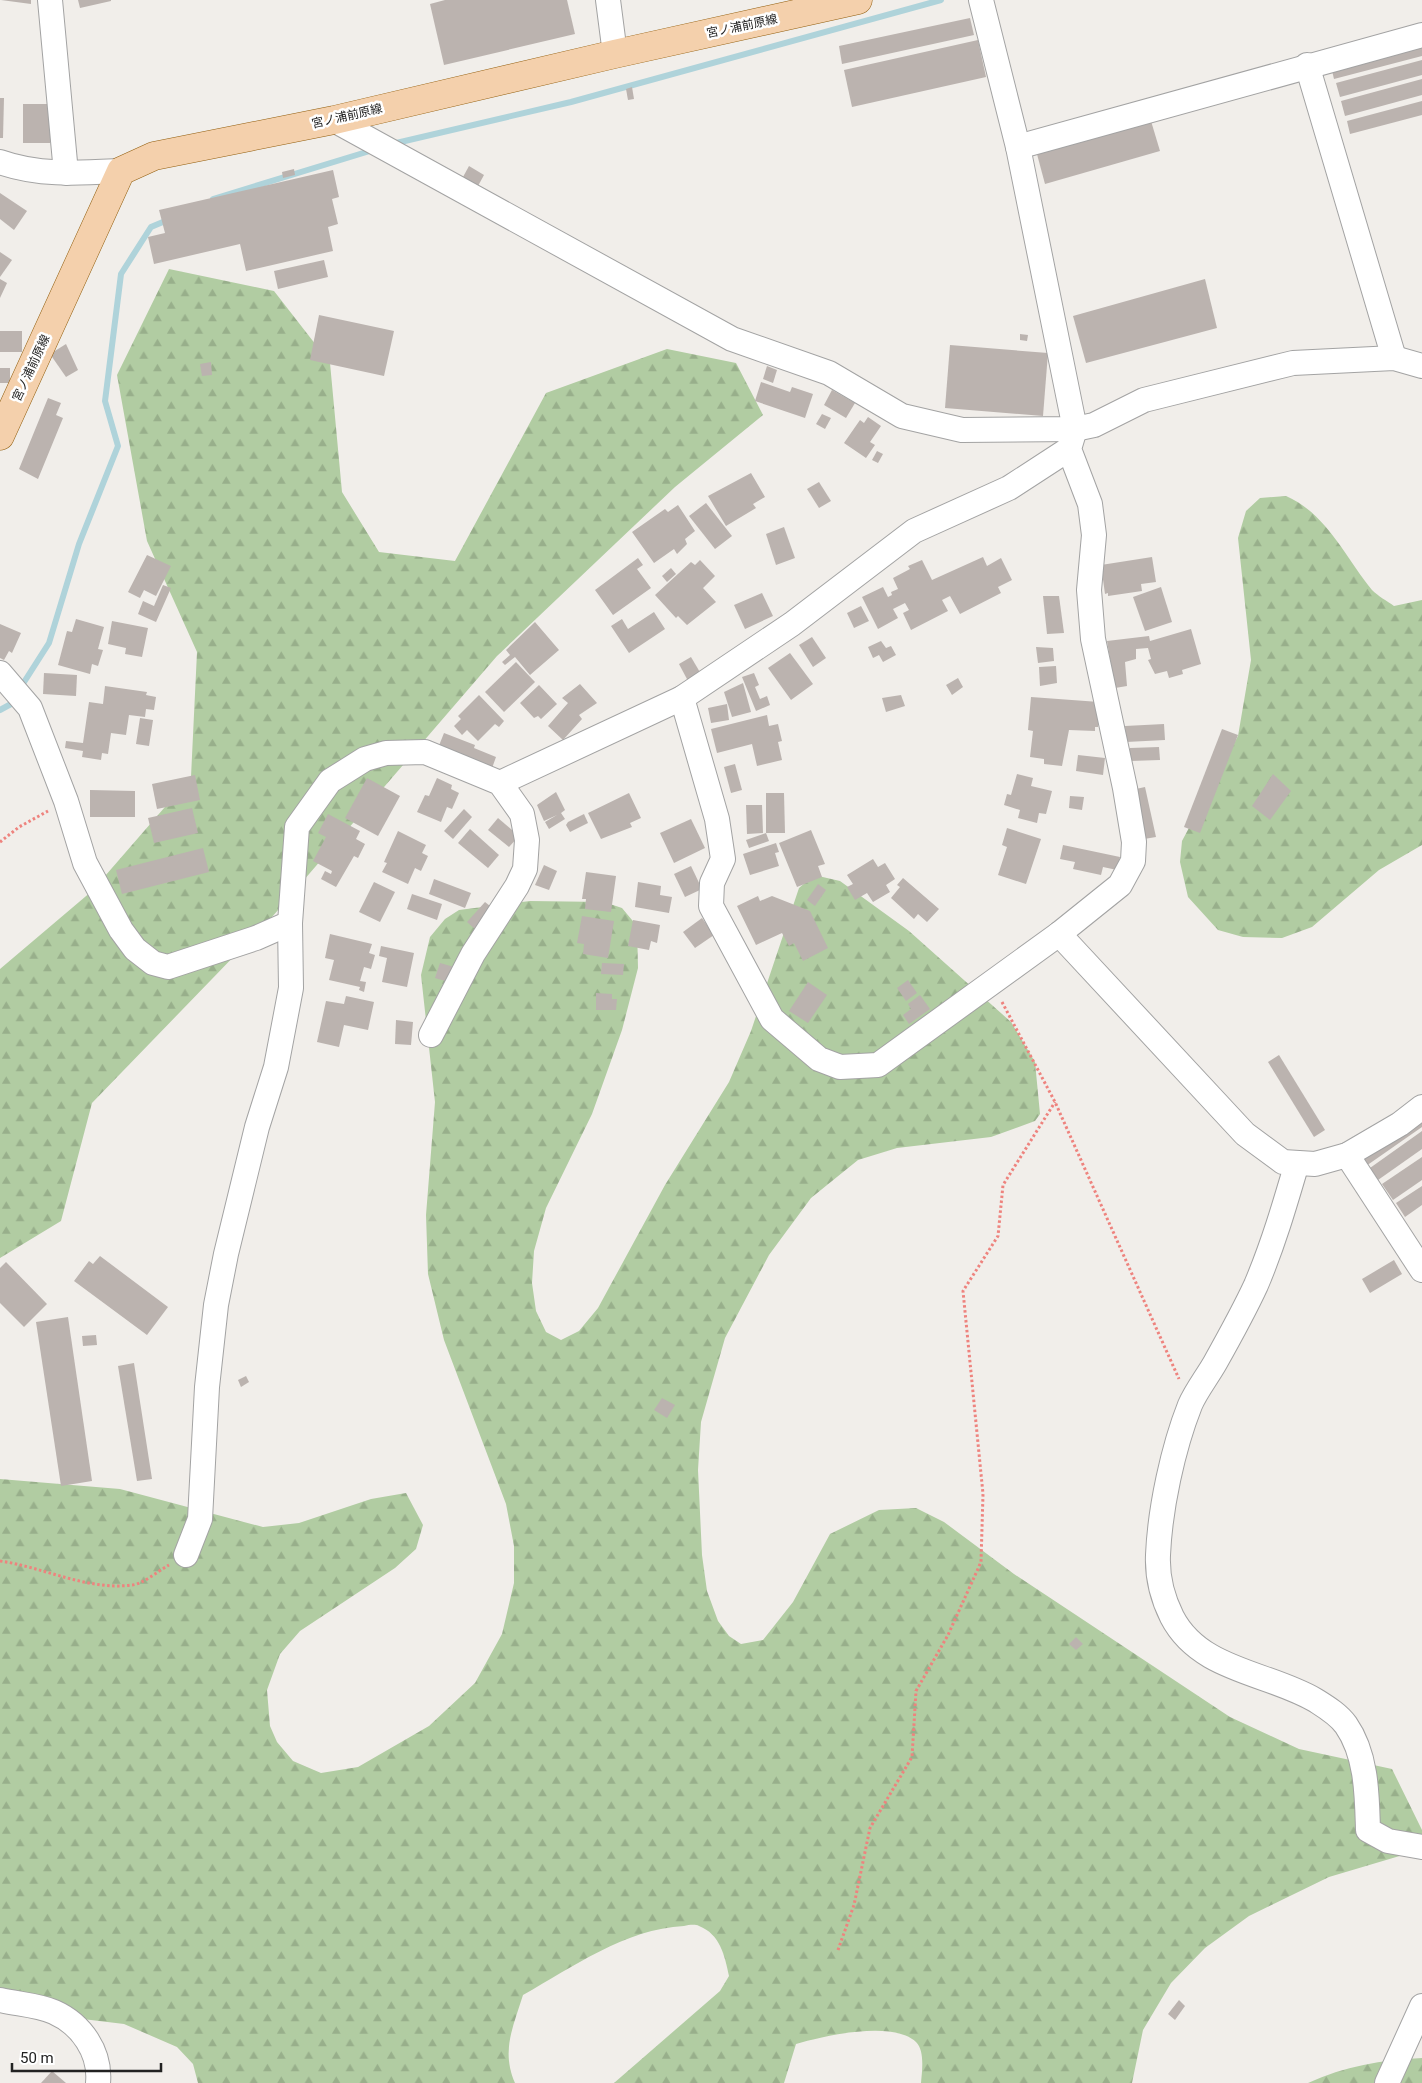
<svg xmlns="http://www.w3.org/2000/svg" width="1422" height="2083" font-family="Roboto,'Noto Sans JP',sans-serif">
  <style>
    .forest { fill: url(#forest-firs) }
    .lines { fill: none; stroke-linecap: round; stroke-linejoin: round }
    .stream { stroke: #afd3da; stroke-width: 6 }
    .building { fill: #bbb3af }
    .minor-casing { stroke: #a3a3a3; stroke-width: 26 }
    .major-casing { stroke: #925e0e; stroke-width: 29 }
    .path { stroke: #ee837e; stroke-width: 3; stroke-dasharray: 2.5 2.5; stroke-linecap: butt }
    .minor { stroke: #fff; stroke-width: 24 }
    .major { stroke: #f4d0ac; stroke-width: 28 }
    .labels { text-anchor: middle; stroke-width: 5; stroke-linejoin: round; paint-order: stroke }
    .street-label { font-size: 12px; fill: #222; stroke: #fff }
  </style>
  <defs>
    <pattern id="forest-firs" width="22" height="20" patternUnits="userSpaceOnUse" patternTransform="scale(1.25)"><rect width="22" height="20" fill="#b1cca2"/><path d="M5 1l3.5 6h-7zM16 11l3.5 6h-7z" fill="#98af8b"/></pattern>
  </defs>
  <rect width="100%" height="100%" fill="#f1eeea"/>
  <g class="forest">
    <path d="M169 269 274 291 330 363 342 492 379 552 455 561 546 393 667 349 736 363 763 415 675 487 497 656 272 917 92 1103 61 1221 0 1258V969L92 891 191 777 197 652 147 541 117 375Z"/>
    <path d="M1286 496C1327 514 1345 557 1372 590 1378 596 1387 601 1394 606L1422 600V845L1379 870 1312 927 1282 938 1243 937 1218 930 1188 897 1180 862 1182 841 1238 736 1251 660 1238 538 1246 511 1260 498Z"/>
    <path d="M814 875 840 881 909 931 1011 1022 1035 1062 1040 1114 1035 1121 991 1137 897 1148 858 1160 811 1198 769 1255 725 1338 701 1422 698 1470 702 1555 707 1591 718 1621 729 1636 741 1644 763 1640 793 1602 830 1534 879 1510 916 1508 944 1522 1014 1574 1230 1717 1299 1749 1392 1769 1422 1830V1845L1413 1852 1329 1877 1249 1916 1205 1948 1171 1983 1143 2030 1132 2083H921C922 2071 925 2051 916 2042 893 2020 823 2036 796 2044L784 2083H614L720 1991 729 1976C725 1956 720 1934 699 1926 695 1924 689 1925 684 1926 625 1929 573 1967 523 1995 513 2027 501 2051 515 2083H198L193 2064 177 2047 124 2024 0 2009V1479L120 1489 263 1527 299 1523 371 1499 406 1493 423 1525 416 1549 395 1568 300 1631 280 1654 267 1690 270 1726 277 1742 293 1761 321 1773 358 1767 429 1726 475 1683 502 1634 514 1583V1546L506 1504 444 1340 428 1274 426 1215 435 1102 421 975 430 937 445 919 459 910 530 901 604 902 622 908 637 926 638 968 622 1030 592 1114 546 1208 534 1251 532 1283 536 1311 546 1332 561 1340 579 1331 598 1308 665 1185 729 1082 751 1031 799 888Z"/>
    <path d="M1422 2058V2083H1308C1344 2066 1382 2060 1422 2058Z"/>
  </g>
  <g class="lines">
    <g class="stream">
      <path d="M392 144 571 102 941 0"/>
      <path d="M213 199 373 150"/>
      <path d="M19 690 49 643 79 544 118 446 105 401 121 274 151 227 170 219"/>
      <path d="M0 710 11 704 14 698"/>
    </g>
  </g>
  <g class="building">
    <path d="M1 0H31V4Z"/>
    <path d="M78 0H111V1L80 8Z"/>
    <path d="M445 0H567L575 34 444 65 430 4Z"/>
    <path d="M970 18 974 35 842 64 839 46Z"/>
    <path d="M1422 39V56L1334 79 1330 62Z"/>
    <path d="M978 40 986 77 852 107 844 70Z"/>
    <path d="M1422 60V75L1340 97 1336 83Z"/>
    <path d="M1422 79V95L1345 116 1341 101Z"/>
    <path d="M632 87 634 99 628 100 626 89Z"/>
    <path d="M0 98H4L3 138H0Z"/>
    <path d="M1422 101V115L1350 134 1347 121Z"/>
    <rect x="23" y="104" width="27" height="39"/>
    <path d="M1148 111 1160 151 1045 184 1034 143Z"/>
    <path d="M469 166 484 175 478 186 463 177Z"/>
    <path d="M294 169 295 175 283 178 282 172Z"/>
    <path d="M333 170 339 197 332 199 338 224 328 227 333 251 246 271 240 244 154 264 148 237 165 233 159 210Z"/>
    <path d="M0 193 27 211 14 230 0 219Z"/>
    <path d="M0 252 12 260 0 277Z"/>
    <path d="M324 260 328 277 278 289 274 271Z"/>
    <path d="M0 279 7 283 0 298Z"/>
    <path d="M1205 279 1217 328 1086 363 1073 316Z"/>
    <path d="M319 315 394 331 384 376 310 360Z"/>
    <rect x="0" y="331" width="22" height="21"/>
    <path d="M1020 334 1028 335 1027 341 1020 340Z"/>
    <path d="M66 344 78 370 66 377 50 354Z"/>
    <path d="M950 345 1048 353 1043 416 945 408Z"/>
    <path d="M211 362 212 375 202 376 200 364Z"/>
    <path d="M767 366 777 370 773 383 763 379Z"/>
    <rect x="0" y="368" width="10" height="15"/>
    <path d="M761 382 790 392 792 387 813 394 805 418 755 401Z"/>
    <path d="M832 390 855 403 846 418 824 405Z"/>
    <path d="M48 398 61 403 56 415 63 418 38 479 19 469Z"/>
    <path d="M822 414 831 418 825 429 816 424Z"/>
    <path d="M868 417 881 426 870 442 875 445 866 458 844 443 860 420 864 423Z"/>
    <path d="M877 451 883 454 878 463 872 460Z"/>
    <path d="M751 473 765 497 753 504 756 508 726 526 708 496Z"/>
    <path d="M819 482 831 501 819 508 807 489Z"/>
    <path d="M706 503 732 536 715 549 689 516Z"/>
    <path d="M678 505 695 531 685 539 687 544 677 554 674 549 654 563 632 532 665 509 668 512Z"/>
    <path d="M784 527 795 558 776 565 766 534Z"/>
    <path d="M147 555 171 566 156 596 144 590 140 598 128 592Z"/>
    <path d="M983 557 987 566 1001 558 1012 580 998 587 1001 593 960 614 950 596 942 600 948 611 911 630 903 613 909 610 905 603 893 609 898 618 878 629 862 597 883 587 888 597 892 595 891 592 898 589 893 578 910 569 908 566 922 560 932 580Z"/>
    <path d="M1152 557 1156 582 1141 584 1142 591 1108 596V593L1105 594 1101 565Z"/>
    <path d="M638 558 643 565 637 569 651 588 613 615 595 590Z"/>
    <path d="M700 560 715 576 703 588 716 602 687 625 678 616 676 618 655 595 691 562 695 565Z"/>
    <path d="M671 568 676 574 667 582 662 576Z"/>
    <path d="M163 585 171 588 156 622 138 614 143 601 154 606Z"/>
    <path d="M1161 587 1172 622 1145 631 1133 597Z"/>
    <path d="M762 593 773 616 745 629 734 605Z"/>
    <path d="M1043 596H1059L1064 633 1047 634Z"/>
    <path d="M861 606 869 621 854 628 847 613Z"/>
    <path d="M654 612 665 629 629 653 611 626 622 619 628 629Z"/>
    <path d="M76 619 104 627 98 649 103 650 98 666 92 664 90 674 58 665 67 631 72 632Z"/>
    <path d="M112 621 148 628 142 657 125 654 126 648 108 644Z"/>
    <path d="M535 622 559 650 530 675 515 657 505 665 502 662 510 655 506 650Z"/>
    <path d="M0 624 21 633 12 653 9 651 4 660 0 658Z"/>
    <path d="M1191 629 1201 664 1182 670 1183 674 1169 678 1167 671 1155 674 1148 660 1151 659 1148 648 1136 649V659L1125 662 1127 686 1115 688 1107 641 1149 636 1150 641Z"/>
    <path d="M812 637 826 658 813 667 799 645Z"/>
    <path d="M881 641 886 648 891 646 896 655 883 662 879 655 873 658 868 647Z"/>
    <path d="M1036 647 1053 648 1054 661 1038 663Z"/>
    <path d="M790 653 813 684 791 700 768 668Z"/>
    <path d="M691 657 701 674 688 681 679 664Z"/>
    <path d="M516 662 535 682 504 712 485 692Z"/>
    <path d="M1056 666 1057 683 1040 686 1039 667Z"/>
    <path d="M44 673 77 675 76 696 43 694Z"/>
    <path d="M754 673 759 685 755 687 760 699 767 696 770 705 756 711 742 677Z"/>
    <path d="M958 678 963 687 952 695 946 685Z"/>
    <path d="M743 683 751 712 732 717 724 692Z"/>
    <path d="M580 684 597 703 579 715 582 719 563 740 548 726 568 703 562 698Z"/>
    <path d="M539 685 557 704 541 719 538 716 534 718 520 703Z"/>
    <path d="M105 686 147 692 146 695 156 697 154 710 146 709 145 717 129 715 126 735 111 733 108 754 102 753 101 760 82 757 83 751 65 748 66 741 83 743 89 702 103 704Z"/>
    <path d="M479 695 504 721 499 727 495 724 478 741 467 730 462 735 454 726 461 719 458 716Z"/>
    <path d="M901 695 905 706 886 712 882 698Z"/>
    <path d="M1031 697 1099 702 1098 727H1095V731L1069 730 1062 766 1044 764V759L1030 757 1033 731 1028 730Z"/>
    <path d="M727 704 729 720 711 723 708 708Z"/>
    <path d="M767 715 769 726 778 724 782 741 778 742 782 760 757 766 752 744 717 753 711 729Z"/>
    <path d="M140 718 153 720 149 746 136 744Z"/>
    <path d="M1164 724 1165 740 1126 742 1125 726Z"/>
    <path d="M1222 729 1238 735 1200 833 1184 827Z"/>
    <path d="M444 733 475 745 474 748 496 757 491 771 438 748Z"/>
    <path d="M1159 747 1160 760 1130 761V748Z"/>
    <path d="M1078 755 1105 758 1103 775 1076 771Z"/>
    <path d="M735 764 742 790 731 793 724 767Z"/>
    <path d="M1017 774 1033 778 1031 786 1052 791 1046 814 1039 813 1037 823 1018 818 1020 810 1004 805 1007 794 1011 795Z"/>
    <path d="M1273 774 1291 791 1270 820 1252 806Z"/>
    <path d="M195 775 200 800 157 809 152 784Z"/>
    <path d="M367 778 400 796 378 836 345 818Z"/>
    <path d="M437 778 452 785 451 789 459 793 452 809 447 807 441 822 417 812 425 795 429 796Z"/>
    <path d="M1145 787 1156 837 1144 839 1136 789Z"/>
    <path d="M90 790 135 791V817H90Z"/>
    <path d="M556 792 565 810 561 813 565 819 549 829 545 822 557 815 544 821 537 805Z"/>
    <path d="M629 793 641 818 630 823 632 827 601 839 588 813Z"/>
    <path d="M766 793H784L785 833H766Z"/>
    <path d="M1070 796 1084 797 1082 810 1069 808Z"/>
    <path d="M746 805H762L763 833 747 834Z"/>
    <path d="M192 808 198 833 154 843 148 818Z"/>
    <path d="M464 809 472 817 453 839 444 831Z"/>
    <path d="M328 814 360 831 356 839 365 844 358 858 354 856 336 887 321 879 325 871 331 874 332 871 313 861 326 837 318 833Z"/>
    <path d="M584 814 588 823 570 832 566 825 568 822Z"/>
    <path d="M498 818 519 836 509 847 488 830Z"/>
    <path d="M691 819 705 848 674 863 660 833Z"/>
    <path d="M1007 828 1041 839 1026 884 998 875 1007 847 1002 845Z"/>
    <path d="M470 829 499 855 488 868 458 843Z"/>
    <path d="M811 830 825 864 818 866 822 877 797 887 779 843Z"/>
    <path d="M398 831 426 845 422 853 428 856 421 871 415 868 408 884 382 872 387 863 384 862Z"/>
    <path d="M766 833 769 841 749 848 746 840Z"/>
    <path d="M776 843 779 852 775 853 779 866 750 875 743 854Z"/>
    <path d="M1063 845 1120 857 1117 870 1103 867 1101 875 1073 869 1075 862 1060 859Z"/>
    <path d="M203 848 209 872 122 894 116 870Z"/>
    <path d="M873 859 878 867 885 863 895 879 886 885 890 892 873 902 867 893 855 900 847 887 853 884 847 875Z"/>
    <path d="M544 865 557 871 549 890 535 885Z"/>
    <path d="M691 866 702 889 685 897 674 874Z"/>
    <path d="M586 872 616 876 611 912 585 909 586 899H582Z"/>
    <path d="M903 878 939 909 927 922 918 914 914 919 891 898 900 887 897 885Z"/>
    <path d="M434 879 471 893 465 908 429 894Z"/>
    <path d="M374 882 395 892 380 922 359 912Z"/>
    <path d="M638 882 661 886 660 895 672 897 669 913 635 907Z"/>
    <path d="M818 884 826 890 815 906 807 900Z"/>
    <path d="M412 894 442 904 437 920 407 909Z"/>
    <path d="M758 896 760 901 772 896 810 911 828 948 803 961 794 943 789 946 782 933 756 945 737 906Z"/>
    <path d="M485 902 495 910 477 931 467 922Z"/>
    <path d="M582 916 614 921 608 958 583 954 584 944 577 943Z"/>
    <path d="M702 918 714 935 695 948 683 932Z"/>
    <path d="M633 920 660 925 657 943 651 941 649 950 628 946Z"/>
    <path d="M330 934 372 944 369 953 375 955 371 969 364 967 360 981 366 982 364 992 359 990 360 987 329 980 334 960 325 958Z"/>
    <path d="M381 946 414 953 407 987 382 982 387 958 379 956Z"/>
    <path d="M440 963 454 967 449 982 435 978Z"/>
    <path d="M602 963 624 964 623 975 601 974Z"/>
    <path d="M908 980 917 993 906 1001 897 988Z"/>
    <path d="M808 982 827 995 808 1023 789 1011Z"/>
    <path d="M596 993 612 994V999H617L616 1010H596Z"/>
    <path d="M920 995 930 1009 909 1024 903 1015 911 1009 908 1004Z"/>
    <path d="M346 996 374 1002 368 1030 344 1025 339 1047 317 1042 326 1001 344 1004Z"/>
    <path d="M396 1020 413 1022 411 1045 395 1044Z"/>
    <path d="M1279 1055 1325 1130 1314 1137 1268 1062Z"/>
    <path d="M1422 1111V1127L1366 1166 1359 1156Z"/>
    <path d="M1422 1131V1149L1378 1180 1370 1168Z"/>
    <path d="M1422 1157V1180L1393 1200 1382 1184Z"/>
    <path d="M1422 1186V1205L1405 1217 1396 1203Z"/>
    <path d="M100 1256 168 1307 147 1335 74 1281 89 1261 93 1264Z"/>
    <path d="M1394 1260 1402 1274 1370 1293 1362 1279Z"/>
    <path d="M6 1262 47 1304 24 1327 0 1303V1268Z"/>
    <path d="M68 1317 92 1481 61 1486 36 1322Z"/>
    <path d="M96 1335 97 1345 83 1346 82 1336Z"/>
    <path d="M134 1363 152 1479 137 1481 118 1366Z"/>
    <path d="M246 1376 249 1382 241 1387 238 1380Z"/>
    <path d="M662 1398 675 1405 667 1418 654 1410Z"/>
    <path d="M1076 1637 1083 1644 1076 1650 1069 1644Z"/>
    <path d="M1179 2000 1185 2006 1175 2020 1168 2014Z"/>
    <path d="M52 2071 66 2083H41Z"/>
  </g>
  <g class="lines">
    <defs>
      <g id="minor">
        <path d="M50 0 66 173"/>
        <path d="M608 0 615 54"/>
        <path d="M1307 65 1394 358"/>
        <path d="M334 120 732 339 829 373 902 416 962 430 1075 429 1094 425 1144 400 1293 363 1394 358 1422 366"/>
        <path d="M1018 147 1422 35"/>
        <path d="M0 162C39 176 80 173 121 171"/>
        <path d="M0 673 30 708 66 801 85 863 121 930 135 949 153 963 168 967 256 938 290 923 297 827 330 781 365 759 386 753 425 752 500 783 522 814 527 840 525 869 517 886 473 954 431 1035"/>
        <path d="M682 698 717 819 723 859 712 883 711 906 772 1019 819 1059 840 1067 878 1065 1059 934 1120 885 1133 861 1134 842 1125 788 1093 639 1089 590 1094 535 1090 504 1069 449 1075 429 1018 147 981 0"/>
        <path d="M500 783 682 698 792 624 914 531 1009 488 1069 449"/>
        <path d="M1059 934 1245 1134 1283 1162 1315 1164 1347 1155 1400 1124 1422 1107"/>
        <path d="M1347 1155 1422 1270"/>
        <path d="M1297 1163C1285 1204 1273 1245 1256 1285 1244 1311 1229 1338 1215 1363 1207 1377 1196 1391 1190 1405 1173 1448 1160 1508 1158 1555 1157 1577 1162 1597 1172 1617 1200 1671 1267 1672 1315 1700 1326 1707 1338 1714 1346 1725 1367 1755 1367 1796 1368 1830L1388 1841 1422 1847"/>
        <path d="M186 1555 200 1519 207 1387 216 1305 226 1254 257 1127 276 1067 291 988 290 923"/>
        <path d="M0 2000C17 2004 38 2005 54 2012 81 2024 101 2052 98 2083"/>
        <path d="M1387 2083 1422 2006"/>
      </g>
      <path id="major" d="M0 436 121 171 154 156 334 120 615 54 858 0"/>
    </defs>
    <use href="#minor" class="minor-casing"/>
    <use href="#major" class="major-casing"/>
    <g class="path">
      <path d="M0 842 19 827 48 811"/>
      <path d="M1002 1002 1055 1102 1179 1379"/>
      <path d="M0 1561C43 1567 88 1591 132 1585 143 1584 158 1571 169 1565"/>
      <path d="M838 1950 854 1905 870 1828 912 1757 916 1691 948 1635 981 1562 983 1494 963 1291 998 1236 1003 1185 1055 1102"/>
    </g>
    <use href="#minor" class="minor"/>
    <use href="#major" class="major"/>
  </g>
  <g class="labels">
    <g class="street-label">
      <text transform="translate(742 26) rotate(-12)" y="4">宮ノ浦前原線</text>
      <text transform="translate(347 116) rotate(-13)" y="4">宮ノ浦前原線</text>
      <text transform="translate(31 368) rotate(-65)" y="4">宮ノ浦前原線</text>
    </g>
  </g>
  <path d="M12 2063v8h149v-8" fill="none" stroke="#222222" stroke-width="2.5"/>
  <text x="20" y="2063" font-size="15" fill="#222222" stroke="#ffffff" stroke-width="4" paint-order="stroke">50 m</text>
</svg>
